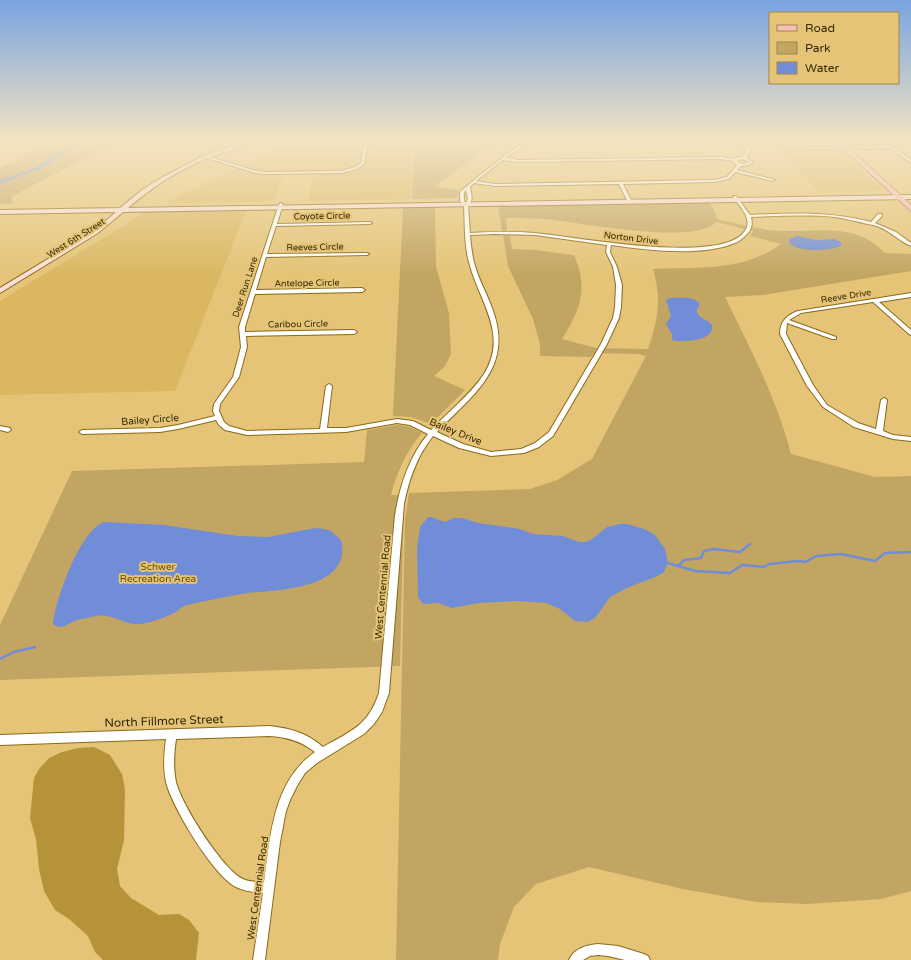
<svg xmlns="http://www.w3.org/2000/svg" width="911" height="960" font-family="'Varela Round',sans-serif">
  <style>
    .built { fill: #dbb761 }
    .green { fill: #c2a562 }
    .forest { fill: #b69338 }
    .water { fill: #718dd7 }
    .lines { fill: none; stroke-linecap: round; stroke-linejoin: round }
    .stream-far1 { stroke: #718dd7; stroke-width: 1 }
    .stream { stroke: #718dd7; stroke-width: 2.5 }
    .river { fill: #718dd7; fill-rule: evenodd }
    .minor-casing { stroke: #896a16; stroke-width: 2 }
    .secondary-casing { stroke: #896a16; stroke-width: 2 }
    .primary-casing { stroke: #b16e5b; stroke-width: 2 }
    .minor { fill: #fff; fill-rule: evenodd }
    .secondary { fill: #fcdfdc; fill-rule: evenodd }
    .primary { fill: #f8bfb8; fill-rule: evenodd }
    .labels { text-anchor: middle; stroke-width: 4; stroke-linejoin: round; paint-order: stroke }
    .far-street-label { font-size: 9px; fill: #352806; stroke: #e5c477 }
    .street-label { font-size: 10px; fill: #352806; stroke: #e5c477 }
    .park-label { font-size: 10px; fill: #674e05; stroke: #e5c477 }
    .near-street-label { font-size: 12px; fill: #352806; stroke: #e5c477 }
  </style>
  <rect width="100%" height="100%" fill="#e5c477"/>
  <g class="built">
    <path d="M292 142H412L410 199 308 201 315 171H257L240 165Z"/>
    <path d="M771 142H832L882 190 879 191H818Z"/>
    <path d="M235 169 259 175H283L275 199 261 202 165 203Z"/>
    <path d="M246 211 175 391 0 395V301L146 212Z"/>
  </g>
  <g class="green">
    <path d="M54 142H115L11 197 13 204H0V168Z"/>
    <path d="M414 142H496L435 186 459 190 457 198 412 199Z"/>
    <path d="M709 202 715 212 717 219C734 223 751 227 768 230 809 235 853 218 885 253L911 254V271L763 295 725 297C750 348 777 399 791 454L875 477 911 476V891L881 899 807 904 756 902 683 889 589 867 536 884 514 907 500 944 498 960H396L405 520 409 493 530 489 557 480 592 459 646 356 638 354 594 353 591 357 540 356V344L533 319 508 266 503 235H510L512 249 536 250 574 255C589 289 580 310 562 339L596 348 648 349C658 321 662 297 653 269 697 267 744 272 781 244L750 236 753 231 716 222C695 246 578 222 545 219 532 218 519 218 506 218L507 231H502L498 206Z"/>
    <path d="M435 207 436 267 449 313 451 354 445 366 434 376 465 390 431 424 411 417 393 416 403 208Z"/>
    <path d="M398 425 410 427 422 433C407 450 397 472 391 495H404L400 666 0 680V625L72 471 364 462 367 430Z"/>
  </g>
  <path class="forest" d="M94 747 110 755 122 774 125 789 124 840 117 869 120 886 131 898 159 915 179 914 189 920 199 933 196 960H103L95 952 88 936 69 919 55 910 44 891 39 869 36 839 30 818 34 778 39 769 49 758 62 752 78 748Z"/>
  <g class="water">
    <path d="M797 236 816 240 834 239 841 242V246C830 251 796 253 789 242L790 239Z"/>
    <path d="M671 298C680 298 694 296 700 304 691 317 705 317 712 325 716 341 682 343 672 340V334L666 324 671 316 666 300Z"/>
    <path d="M428 517H431L445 522 454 518H462L478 523 520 529 533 534 563 536 579 542H586L592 539 607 527 620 524H627L644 529 655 535 665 549 668 563 664 572 658 576 629 587 610 597 596 617 588 622 575 621 560 609 546 603 518 601 479 603 452 608 438 603 423 604 418 597 417 549 420 527Z"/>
    <path d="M104 522 164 525 238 536 268 537 315 528 324 529 331 531 341 540C353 589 278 590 248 593 227 596 207 601 187 605 181 607 179 610 174 613 165 618 151 622 141 624 125 626 112 613 96 616 89 618 82 618 75 621 67 624 61 631 53 624 55 601 80 530 104 522Z"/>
  </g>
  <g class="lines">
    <path class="stream-far1" d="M0 180 3 181"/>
    <g class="stream">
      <path d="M668 563 695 571 730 573 742 565 764 567 769 564 798 561 806 562 816 556 841 554 875 561 885 553 911 552"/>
      <path d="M678 566 684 560 701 558 704 551 714 549 740 552 750 544"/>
      <path d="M0 659 14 652 35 647"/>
    </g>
    <path class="river" d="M75 142H83L40 169 0 184V180L36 167Z"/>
    <defs>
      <g id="minor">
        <path d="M364 142H368L364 164 357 169 341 173 268 174 255 173 204 157 207 156 256 171 268 172 341 171 355 167 361 163Z"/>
        <path d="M523 142H528L506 158 519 160 720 157 735 159 739 157H742L747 150 742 142H746L751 150 746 158 753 162 749 165 741 166 737 170 775 180 773 181 735 172 729 179 714 182 623 184 632 202 630 203 628 202 619 184 495 186 474 183 470 187C471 193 474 201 468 205L470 233C491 232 513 231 534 233 572 236 727 267 746 229 752 218 739 205 733 197L735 196H736L750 215C791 213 831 211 871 222L878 214H882V216L875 223 896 232 911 243V246C898 241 888 228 873 225 862 223 848 219 835 217 807 214 779 216 751 217 753 226 751 231 745 236 742 239 738 242 735 243 701 257 647 250 611 245L610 252 617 267 622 285 621 307 619 318 607 344 553 436 539 447 524 453 491 456 459 448 433 436C417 456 409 479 404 504L389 693 382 712 374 724 364 734 317 763 305 773 297 786 291 798 286 811 280 842 265 960H253L263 893C254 892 244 891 236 887 213 875 172 807 166 782 163 768 164 753 166 739L0 745V735L269 726C290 728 307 733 323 747 351 731 368 726 379 693L395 515C400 485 409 457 428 434L410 425 397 423 346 432 247 435 225 430 219 425 216 420 178 429 160 432 82 434 79 432 82 430 160 428 178 425 215 416 213 411 214 404 233 377 241 347 239 327 279 204 281 203 283 204 277 224 370 222 372 223 370 224 276 226 267 254 367 253 369 254 367 255 266 257 256 290 362 288 365 290 362 292 255 294 245 327V332L354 330 357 332 354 334 246 336 247 347 239 377 220 404 219 411 224 422 229 426 247 431 320 429 326 386 329 384 332 386 327 428H346L397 419 413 421 431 430C449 411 470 395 484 374 508 335 481 304 470 266 464 247 465 225 464 205L460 201V192L480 175ZM720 159 732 161 737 165 727 177 714 180 495 184 476 181 503 160 519 162ZM740 159 745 160 749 162 742 164 737 161ZM466 190 468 199 466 203 464 201C464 196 463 193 466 190ZM494 234 535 235 607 245 606 252 613 267 616 285 615 307 613 318 601 344 549 432 535 443 521 449 491 452 463 444 437 432C473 394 515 368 492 308 487 294 479 280 475 266 472 256 471 245 470 235ZM269 736C287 737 301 741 315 752 273 781 270 837 264 882 258 882 249 882 243 879 223 870 181 804 176 782 173 768 174 753 176 739Z"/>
        <path d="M882 142H886L911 160V163L890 148 864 149 862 148 808 149 806 148 808 147 887 146Z"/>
        <path d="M911 293V297L879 302 911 330V335L909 334 873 302 801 313 789 320 836 337V339H832L787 323 786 334 813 385 827 405 858 423 876 429 881 400 884 398 886 399 887 400 883 431 893 435 911 437V441L893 439 854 427 823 407 807 386 780 334C780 321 787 315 798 311Z"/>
        <path d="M0 426 10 428 11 430 8 432 0 430Z"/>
        <path d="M598 944 618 946 644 954 648 956 650 960H625L608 956 598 955 590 956 583 960H569C574 948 587 945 598 944Z"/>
      </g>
      <path id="secondary" d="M242 142H250C238 150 220 153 206 159 178 170 151 188 128 208L911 195V199L123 212 98 233 0 293V288L94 231 116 212 0 214V210L120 208 142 190 161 178 201 157Z"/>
      <path id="primary" d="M836 142H842L911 205V211Z"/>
    </defs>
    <use href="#minor" class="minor-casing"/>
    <use href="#secondary" class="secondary-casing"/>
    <use href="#primary" class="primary-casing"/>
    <use href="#minor" class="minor"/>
    <use href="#secondary" class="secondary"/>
    <use href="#primary" class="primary"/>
  </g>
  <linearGradient id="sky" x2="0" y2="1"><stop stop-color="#78a4e1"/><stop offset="0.51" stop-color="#f3e4c2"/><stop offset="1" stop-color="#f3e4c2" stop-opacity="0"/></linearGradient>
  <rect width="911" height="276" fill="url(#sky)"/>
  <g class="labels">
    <g class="far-street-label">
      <text transform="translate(322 216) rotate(-1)" y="3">Coyote Circle</text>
      <text transform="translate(76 238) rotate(-32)" y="3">West 6th Street</text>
      <text transform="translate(631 238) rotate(7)" y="3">Norton Drive</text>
      <text transform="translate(315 247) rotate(-1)" y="3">Reeves Circle</text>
      <text transform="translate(307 283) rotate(-1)" y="3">Antelope Circle</text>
      <text transform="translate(245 287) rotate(-72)" y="3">Deer Run Lane</text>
      <text transform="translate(846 296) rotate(-9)" y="3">Reeve Drive</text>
      <text transform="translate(298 324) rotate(-1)" y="3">Caribou Circle</text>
    </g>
    <g class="street-label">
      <text transform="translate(150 419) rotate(-4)" y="4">Bailey Circle</text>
      <text transform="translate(456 431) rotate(22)" y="4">Bailey Drive</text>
      <text transform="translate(382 587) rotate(-85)" y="4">West Centennial Road</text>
      <text transform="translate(257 888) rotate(-82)" y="4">West Centennial Road</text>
    </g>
    <g class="park-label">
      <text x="158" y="570">Schwer<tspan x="158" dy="12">Recreation Area</tspan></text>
    </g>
    <g class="near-street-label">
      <text transform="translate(164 721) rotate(-2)" y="4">North Fillmore Street</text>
    </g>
  </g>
  <rect x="769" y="12" width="130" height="72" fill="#e5c477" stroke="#9f864a"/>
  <rect x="777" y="25" width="20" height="6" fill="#f8bfb8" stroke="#9f864a"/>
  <text x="805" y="32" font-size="12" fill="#352806">Road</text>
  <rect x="777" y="42" width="20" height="12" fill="#c2a562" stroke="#9f864a"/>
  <text x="805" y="52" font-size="12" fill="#352806">Park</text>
  <rect x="777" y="62" width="20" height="12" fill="#718dd7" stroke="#9f864a"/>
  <text x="805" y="72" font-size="12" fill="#352806">Water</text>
</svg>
